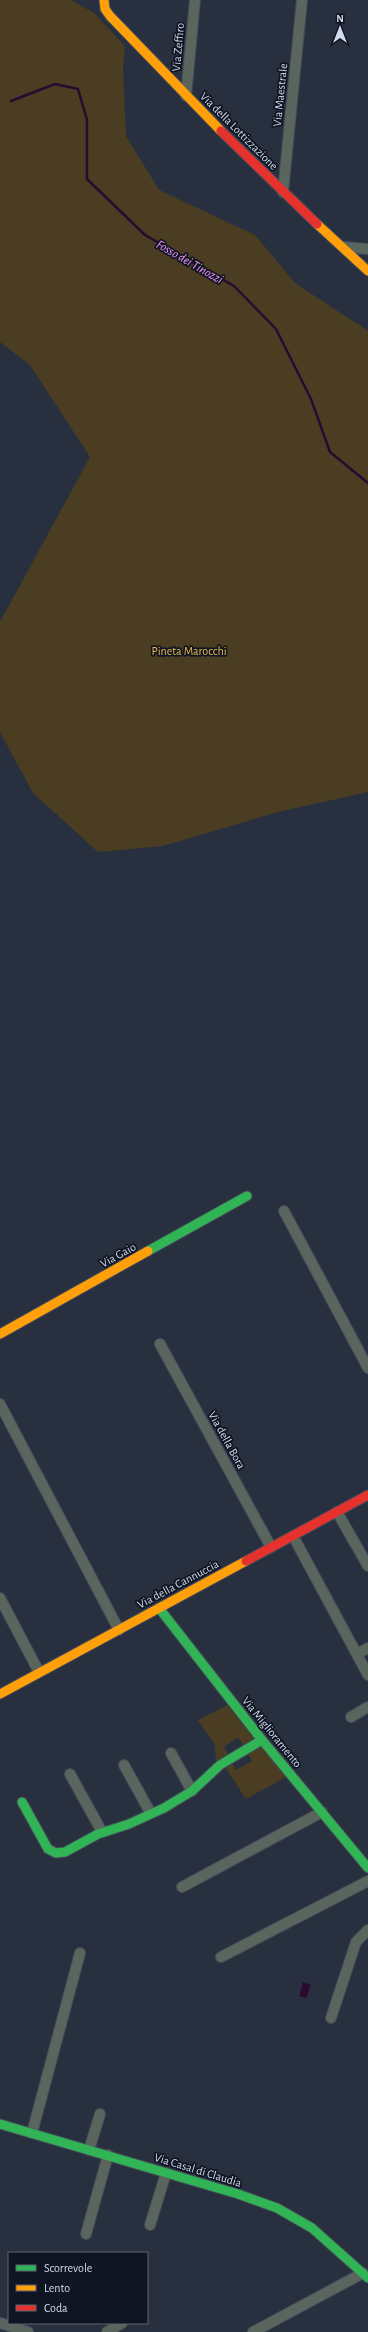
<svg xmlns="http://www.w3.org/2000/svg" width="368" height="2332" font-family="'Alegreya Sans',sans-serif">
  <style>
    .green { fill: #4a3d22 }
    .water { fill: #2a0a30 }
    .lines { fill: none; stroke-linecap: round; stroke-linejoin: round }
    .stream { stroke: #2a0a30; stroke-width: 2.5 }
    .street-casing { stroke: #454c59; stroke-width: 12 }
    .fast-casing { stroke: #454c59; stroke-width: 11 }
    .slow-casing { stroke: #454c59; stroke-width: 11 }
    .jam-casing { stroke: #454c59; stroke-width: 11 }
    .street { stroke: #59655d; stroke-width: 10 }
    .fast { stroke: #30b455; stroke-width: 9 }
    .slow { stroke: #ff9f0a; stroke-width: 9 }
    .jam { stroke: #e5322d; stroke-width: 9 }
    .labels { text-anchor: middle; stroke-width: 3.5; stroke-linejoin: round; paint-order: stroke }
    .street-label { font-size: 12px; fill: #d1daec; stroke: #0f1522 }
    .park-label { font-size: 12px; fill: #ebba4f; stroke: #0f1522 }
    .water-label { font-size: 13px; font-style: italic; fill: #f496fb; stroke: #0f1522 }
  </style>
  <rect width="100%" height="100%" fill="#28303f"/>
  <g class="green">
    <path d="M0 0H71L94 13 125 46 123 69 126 136 159 190 255 235 295 283 368 331V792L278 812 163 846 98 852 33 793 0 732V622L90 457 30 365 0 342Z"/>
    <path d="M227 1705 255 1739 244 1746 238 1737 224 1747 228 1754 216 1761 215 1745 198 1720Z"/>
    <path d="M261 1747 286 1777 246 1799 225 1767 232 1763 236 1770 252 1761 248 1754Z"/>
  </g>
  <path class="water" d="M303 1982 311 1985 306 1998 299 1996Z"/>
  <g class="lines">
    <path class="stream" d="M11 101 55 84 78 89 87 120V179L145 235 234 286 276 329 311 399 330 452 368 483"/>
    <defs>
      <g id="street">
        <path d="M186 96 195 0"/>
        <path d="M283 192 302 0"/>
        <path d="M344 247 368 249"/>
        <path d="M284 1211 368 1368"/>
        <path d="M160 1344 271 1547"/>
        <path d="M0 1404 119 1630"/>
        <path d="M337 1512 368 1566"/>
        <path d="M293 1536 368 1675"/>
        <path d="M0 1598 39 1672"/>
        <path d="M357 1654 368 1648"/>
        <path d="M351 1717 368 1707"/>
        <path d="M171 1753 192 1791"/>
        <path d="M124 1765 150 1812"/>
        <path d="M70 1774 102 1832"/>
        <path d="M182 1887 322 1812"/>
        <path d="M221 1957 368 1881"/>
        <path d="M331 2018 356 1942 368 1930"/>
        <path d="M32 2133 80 1953"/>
        <path d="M89 2150 100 2114"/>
        <path d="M150 2225 166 2173"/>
        <path d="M86 2234 108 2155"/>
        <path d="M0 2323 28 2332"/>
        <path d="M107 2332 122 2323"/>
        <path d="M253 2332 363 2273"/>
      </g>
      <g id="fast">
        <path d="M148 1251 247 1196"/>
        <path d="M159 1608 262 1740 368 1868"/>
        <path d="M22 1802 48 1849 56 1853 65 1852 98 1834 129 1824 164 1808 192 1791 220 1765 262 1740"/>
        <path d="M0 2124 238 2194 277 2208 312 2228 368 2278"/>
      </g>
      <g id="slow">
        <path d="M104 0 105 9 110 16 221 131"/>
        <path d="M317 224 368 271"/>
        <path d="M0 1334 148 1251"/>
        <path d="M0 1694 246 1561"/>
      </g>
      <g id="jam">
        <path d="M221 131 317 224"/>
        <path d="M246 1561 368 1495"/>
      </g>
    </defs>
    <use href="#street" class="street-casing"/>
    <use href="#fast" class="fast-casing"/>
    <use href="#slow" class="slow-casing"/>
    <use href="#jam" class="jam-casing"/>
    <use href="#street" class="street"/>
    <use href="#fast" class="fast"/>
    <use href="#slow" class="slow"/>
    <use href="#jam" class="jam"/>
  </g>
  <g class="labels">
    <g class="street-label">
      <text transform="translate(178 47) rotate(-85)" y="4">Via Zeffiro</text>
      <text transform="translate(280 95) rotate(-84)" y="4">Via Maestrale</text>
      <text transform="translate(239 131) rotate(45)" y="4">Via della Lottizzazione</text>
      <text transform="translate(118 1255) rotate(-29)" y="4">Via Gaio</text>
      <text transform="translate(227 1440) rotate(61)" y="4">Via della Bora</text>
      <text transform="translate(178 1584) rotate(-28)" y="4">Via della Cannuccia</text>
      <text transform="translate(272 1732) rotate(51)" y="4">Via Miglioramento</text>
      <text transform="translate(198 2170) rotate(17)" y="4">Via Casal di Claudia</text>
    </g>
    <g class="park-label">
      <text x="189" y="655">Pineta Marocchi</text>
    </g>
    <g class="water-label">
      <text transform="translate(190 261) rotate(30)" y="5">Fosso dei Tinozzi</text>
    </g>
  </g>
  <rect x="8" y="2252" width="140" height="72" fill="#0f1522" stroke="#5d6473"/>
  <rect x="16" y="2265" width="20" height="6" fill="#30b455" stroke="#5d6473"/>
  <text x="44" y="2272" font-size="12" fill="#d1daec">Scorrevole</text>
  <rect x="16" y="2285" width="20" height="6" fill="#ff9f0a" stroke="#5d6473"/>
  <text x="44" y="2292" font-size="12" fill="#d1daec">Lento</text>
  <rect x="16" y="2305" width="20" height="6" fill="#e5322d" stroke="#5d6473"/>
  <text x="44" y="2312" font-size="12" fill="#d1daec">Coda</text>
  <g transform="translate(340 28)" stroke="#0f1522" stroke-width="3" paint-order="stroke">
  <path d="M0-3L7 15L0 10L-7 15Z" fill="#d1daec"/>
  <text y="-6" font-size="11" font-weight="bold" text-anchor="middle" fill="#d1daec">N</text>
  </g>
</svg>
